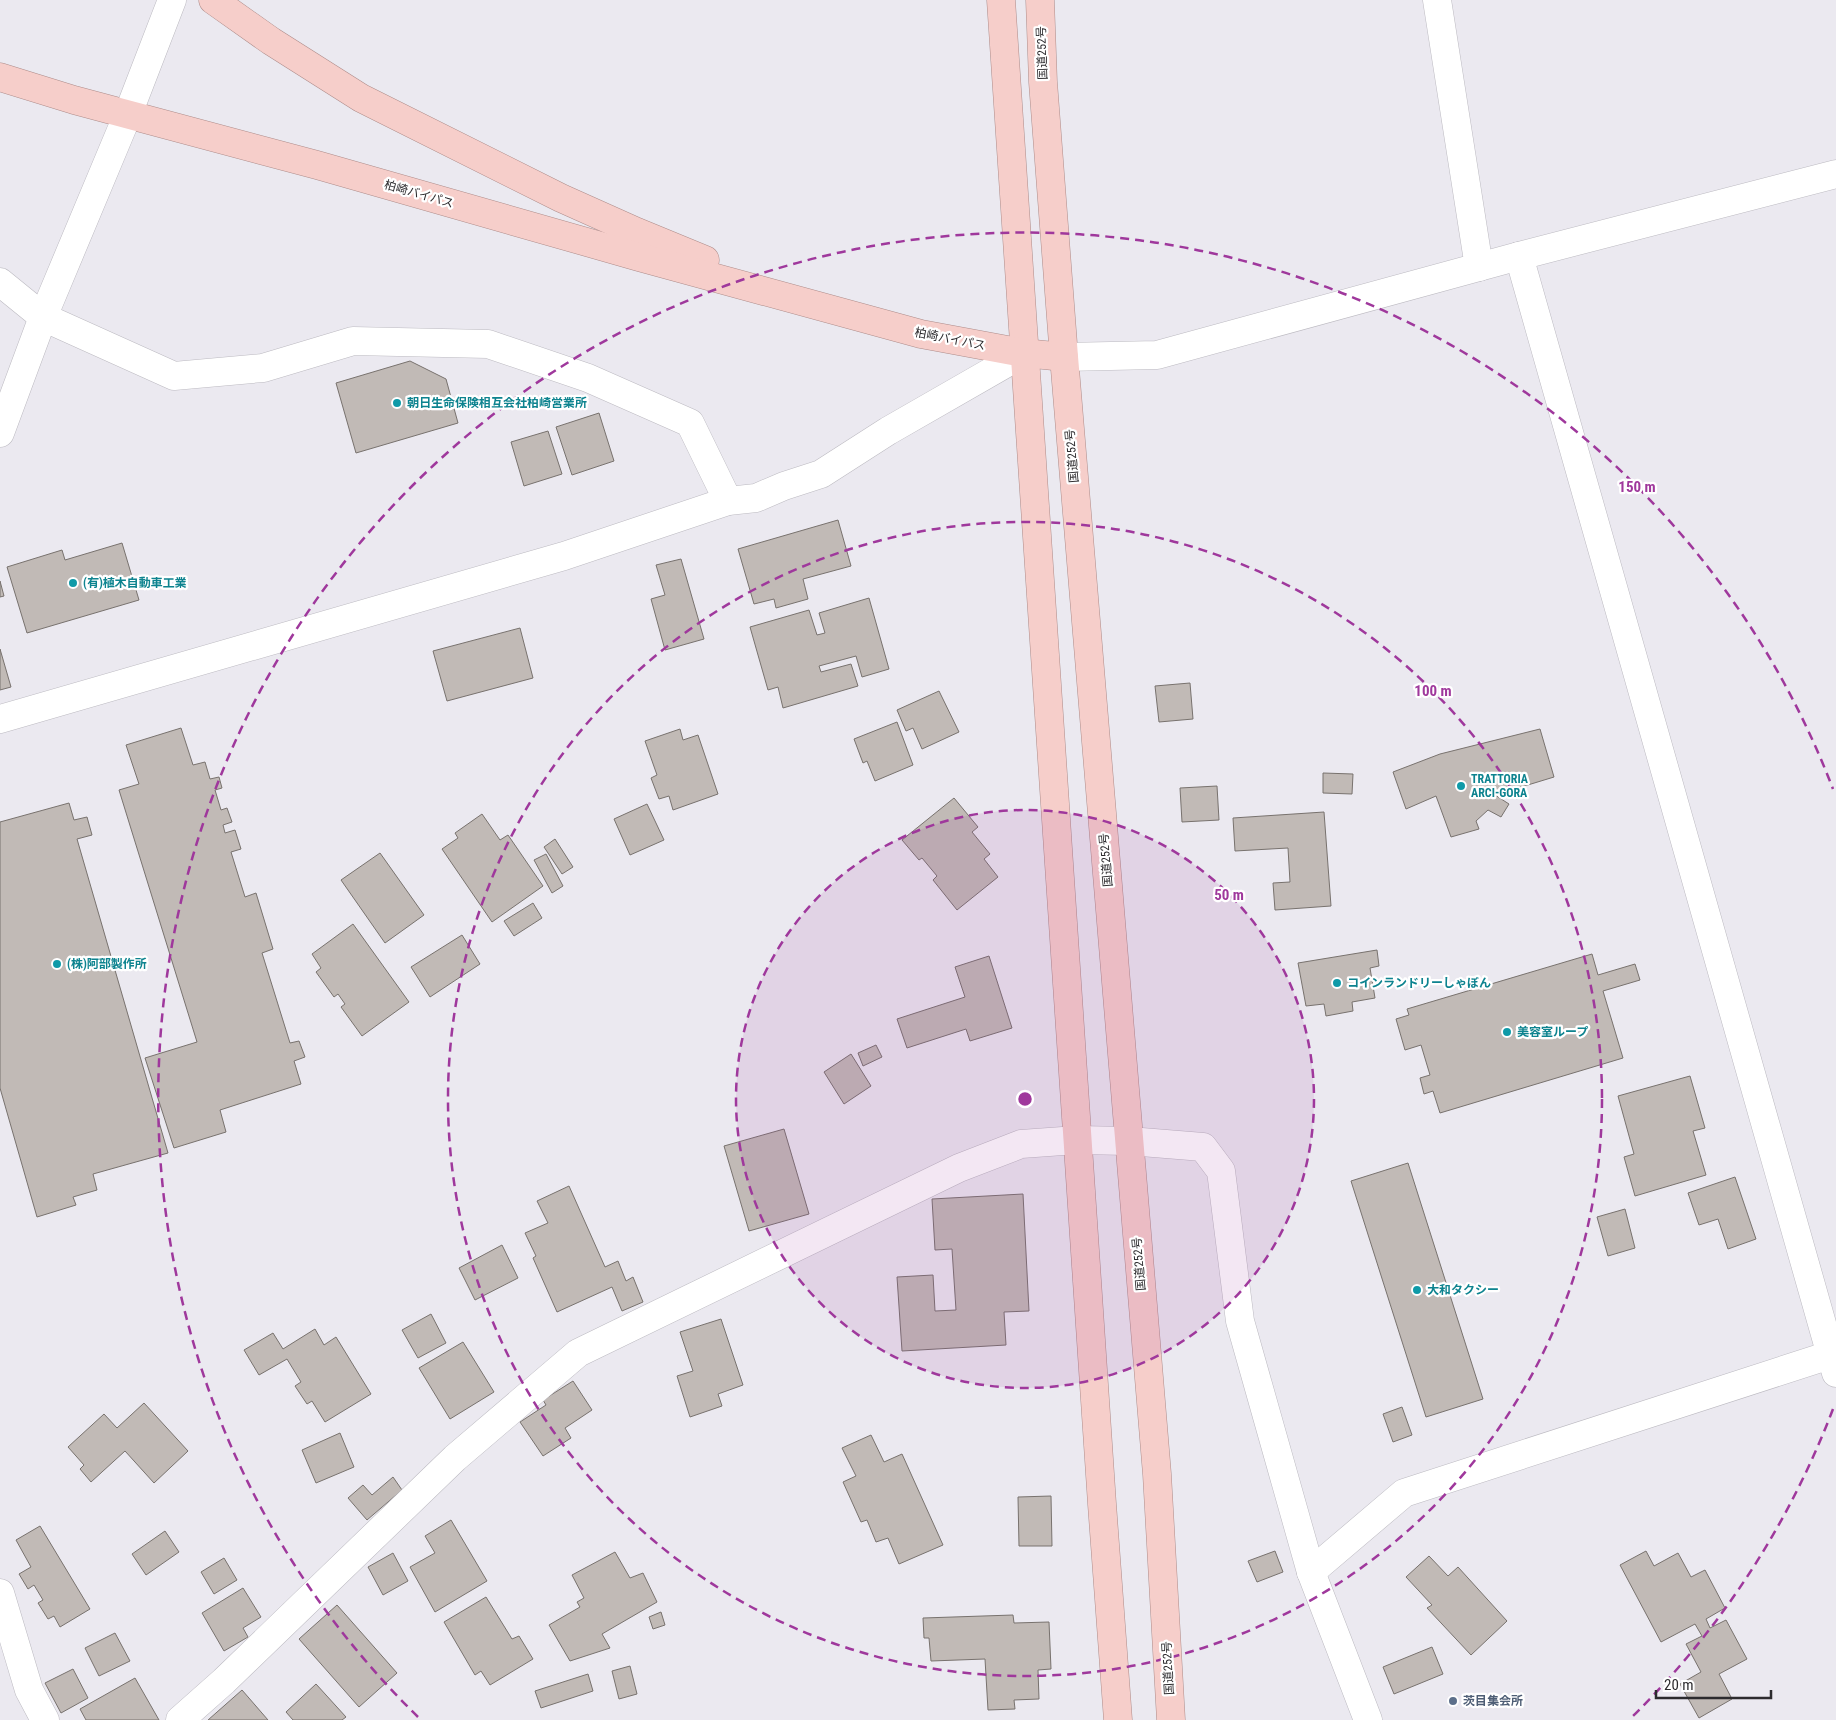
<svg xmlns="http://www.w3.org/2000/svg" width="1836" height="1720" font-family="'Roboto Condensed','Noto Sans JP',sans-serif">
  <style>
    .building { fill: #c1bab6; stroke: #78726e }
    .lines { fill: none; stroke-linecap: round; stroke-linejoin: round }
    .minor-casing { stroke: #bcbac1; stroke-width: 29 }
    .tertiary-casing { stroke: #bcbac1; stroke-width: 29 }
    .trunk-casing { stroke: #ad8c8a; stroke-width: 29 }
    .minor { stroke: #fff; stroke-width: 28 }
    .tertiary { stroke: #fff; stroke-width: 28 }
    .trunk { stroke: #f6ceca; stroke-width: 28 }
    .ring { fill: none; stroke: #9f389c; stroke-width: 2.5; stroke-dasharray: 9 6 }
    .culture-dot { fill: #0f9aa8; stroke: #fff; stroke-width: 2 }
    .service-dot { fill: #5c6f8a; stroke: #fff; stroke-width: 2 }
    .labels { text-anchor: middle; stroke-width: 4.5; stroke-linejoin: round; paint-order: stroke }
    .street-label { font-size: 12px; fill: #2c2b2e; stroke: #fff }
    .culture-label { font-size: 12px; font-weight: bold; fill: #0d838f; stroke: #fff; text-anchor: start }
    .service-label { font-size: 12px; font-weight: bold; fill: #4e5e75; stroke: #fff; text-anchor: start }
    .centre { fill: #9f389c; stroke: #fff; stroke-width: 2.5 }
    .ring-label { font-size: 15px; text-anchor: middle; font-weight: bold; fill: #9f389c; stroke: #fff; stroke-width: 4.5; stroke-linejoin: round; paint-order: stroke }
  </style>
  <rect width="100%" height="100%" fill="#ebe9f0"/>
  <g class="building">
    <path d="M410 361 446 379 458 423 356 453 336 383Z"/>
    <path d="M599 413 614 461 572 475 556 427Z"/>
    <path d="M548 431 562 474 524 486 511 442Z"/>
    <path d="M838 520 851 566 803 579 808 599 776 608 774 599 754 604 738 549Z"/>
    <path d="M122 543 139 600 27 633 7 567 62 550 65 560Z"/>
    <path d="M681 559 704 639 665 650 651 599 665 595 656 565Z"/>
    <path d="M0 581 4 596 0 597Z"/>
    <path d="M869 598 889 669 862 677 856 656 819 666 821 672 851 664 858 686 783 708 778 687 768 690 750 627 809 610 817 635 825 633 819 613Z"/>
    <path d="M520 628 533 678 447 701 433 651Z"/>
    <path d="M0 649 11 687 0 690Z"/>
    <path d="M1190 683 1193 719 1159 722 1155 686Z"/>
    <path d="M939 691 959 732 922 749 913 728 906 731 897 710Z"/>
    <path d="M897 722 913 765 875 781 867 761 863 763 854 739Z"/>
    <path d="M181 728 193 765 205 762 210 779 219 777 222 788 215 790 221 810 227 808 232 822 223 825 225 833 235 830 241 849 231 852 245 897 256 893 273 949 262 953 290 1043 299 1041 305 1057 294 1061 301 1084 220 1110 226 1132 174 1148 145 1058 197 1042 119 790 139 784 126 745Z"/>
    <path d="M680 729 683 740 698 735 718 794 673 810 669 796 659 799 651 778 657 775 645 741Z"/>
    <path d="M1540 729 1554 777 1495 795 1509 804 1501 817 1488 810 1476 821 1479 829 1451 837 1436 796 1406 809 1393 772 1440 754Z"/>
    <path d="M1323 773 1353 774 1352 794 1323 793Z"/>
    <path d="M1217 786 1219 820 1182 822 1180 788Z"/>
    <path d="M954 798 978 827 972 832 990 854 984 859 998 877 957 910 933 880 937 876 922 858 919 860 902 840Z"/>
    <path d="M69 803 74 820 87 817 92 835 77 839 168 1153 93 1174 97 1190 73 1197 76 1205 37 1217 0 1088V822Z"/>
    <path d="M647 804 664 840 630 855 614 819Z"/>
    <path d="M1324 812 1331 906 1275 910 1273 883 1290 882 1288 848 1235 851 1233 818Z"/>
    <path d="M482 814 500 840 508 835 543 886 492 922 442 849 458 838 455 833Z"/>
    <path d="M555 839 573 867 562 874 544 847Z"/>
    <path d="M380 853 424 915 385 943 341 880Z"/>
    <path d="M546 854 563 886 552 893 534 860Z"/>
    <path d="M533 903 542 918 514 936 504 921Z"/>
    <path d="M353 924 409 1002 362 1036 341 1007 345 1004 338 994 334 997 316 972 321 968 312 954Z"/>
    <path d="M462 935 480 964 430 997 411 967Z"/>
    <path d="M1377 950 1379 966 1370 968 1375 998 1352 1002 1353 1011 1326 1016 1324 1004 1306 1006 1298 963Z"/>
    <path d="M1592 954 1598 975 1635 964 1640 980 1603 991 1623 1058 1440 1113 1433 1091 1424 1094 1420 1078 1430 1075 1421 1045 1405 1050 1396 1019 1409 1015 1407 1009Z"/>
    <path d="M989 956 1012 1028 970 1041 966 1029 907 1048 897 1019 965 997 955 967Z"/>
    <path d="M876 1045 882 1057 863 1066 858 1053Z"/>
    <path d="M851 1054 871 1086 844 1104 824 1072Z"/>
    <path d="M1690 1076 1705 1128 1693 1131 1706 1175 1635 1196 1624 1157 1634 1154 1618 1096Z"/>
    <path d="M784 1129 809 1214 749 1231 724 1146Z"/>
    <path d="M1408 1163 1483 1399 1426 1417 1351 1181Z"/>
    <path d="M1735 1177 1756 1239 1728 1249 1718 1219 1699 1225 1688 1193Z"/>
    <path d="M569 1186 605 1267 618 1261 626 1281 633 1277 643 1302 622 1311 612 1287 557 1312 533 1258 536 1256 525 1233 548 1223 537 1201Z"/>
    <path d="M1023 1194 1029 1311 1004 1312 1006 1345 902 1351 897 1277 933 1275 935 1311 956 1310 952 1249 935 1250 932 1199Z"/>
    <path d="M1625 1209 1635 1248 1608 1256 1597 1217Z"/>
    <path d="M502 1245 518 1278 475 1300 459 1268Z"/>
    <path d="M431 1314 446 1343 418 1358 402 1330Z"/>
    <path d="M721 1319 743 1385 718 1394 722 1406 690 1417 677 1376 693 1371 680 1332Z"/>
    <path d="M315 1329 324 1345 336 1337 371 1394 325 1422 312 1401 307 1404 295 1386 301 1382 287 1359 259 1375 244 1350 273 1333 283 1349Z"/>
    <path d="M463 1342 494 1392 450 1419 419 1368Z"/>
    <path d="M573 1381 592 1410 565 1428 571 1438 543 1456 520 1422 546 1405 543 1400Z"/>
    <path d="M144 1403 188 1451 154 1483 125 1451 91 1482 80 1469 84 1465 68 1447 104 1414 117 1428Z"/>
    <path d="M1402 1407 1412 1435 1393 1442 1383 1414Z"/>
    <path d="M340 1433 354 1467 316 1483 302 1450Z"/>
    <path d="M871 1435 884 1462 902 1454 943 1545 899 1564 888 1538 876 1542 867 1520 861 1522 843 1482 856 1476 842 1448Z"/>
    <path d="M393 1477 402 1490 367 1520 348 1498 363 1485 372 1495Z"/>
    <path d="M1051 1496 1052 1546H1019L1018 1497Z"/>
    <path d="M451 1520 487 1581 435 1612 410 1567 435 1553 425 1536Z"/>
    <path d="M40 1526 90 1609 60 1627 54 1616 48 1619 38 1603 43 1600 34 1585 28 1589 19 1574 31 1567 16 1540Z"/>
    <path d="M165 1531 179 1552 146 1575 132 1554Z"/>
    <path d="M1275 1551 1283 1572 1257 1582 1248 1561Z"/>
    <path d="M1646 1551 1654 1566 1678 1553 1691 1577 1705 1570 1725 1608 1706 1619 1710 1628 1726 1620 1747 1659 1719 1674 1732 1699 1699 1718 1680 1684 1701 1672 1686 1644 1702 1636 1695 1624 1661 1642 1620 1565Z"/>
    <path d="M615 1552 630 1578 643 1573 657 1602 602 1634 610 1648 570 1661 549 1625 580 1607 577 1602 584 1598 572 1575Z"/>
    <path d="M393 1553 408 1581 383 1595 368 1567Z"/>
    <path d="M1429 1556 1448 1576 1458 1567 1507 1621 1471 1655 1427 1608 1432 1605 1406 1577Z"/>
    <path d="M224 1558 237 1580 214 1594 201 1572Z"/>
    <path d="M243 1588 261 1617 243 1628 248 1637 224 1651 202 1613Z"/>
    <path d="M486 1597 512 1639 519 1636 533 1659 490 1685 481 1671 475 1675 444 1622Z"/>
    <path d="M337 1605 397 1673 359 1707 299 1639Z"/>
    <path d="M661 1612 665 1625 653 1629 649 1617Z"/>
    <path d="M1013 1615 1014 1623 1049 1622 1051 1669 1038 1670 1039 1699 1014 1700 1015 1709 988 1710 985 1659 931 1661 929 1638H924L923 1618Z"/>
    <path d="M115 1633 130 1661 99 1676 85 1648Z"/>
    <path d="M1432 1647 1443 1674 1394 1694 1383 1667Z"/>
    <path d="M630 1666 637 1694 619 1699 612 1671Z"/>
    <path d="M73 1669 88 1698 61 1713 45 1683Z"/>
    <path d="M588 1674 593 1691 541 1708 535 1691Z"/>
    <path d="M135 1678 159 1720H86L80 1709Z"/>
    <path d="M316 1684 346 1717 342 1720H293L286 1712Z"/>
    <path d="M242 1690 268 1720H208Z"/>
  </g>
  <g class="lines">
    <defs>
      <g id="minor">
        <path d="M1437 0 1479 267"/>
        <path d="M1519 256 1836 1373"/>
        <path d="M0 282 43 317 174 376 263 368 353 341 488 344 588 378 690 423 728 501"/>
        <path d="M1311 1572 1404 1493 1836 1353"/>
        <path d="M0 1593 29 1690 45 1720"/>
        <path d="M180 1720 224 1681 455 1458 578 1353 959 1168 1021 1144 1077 1140 1129 1141 1203 1147 1221 1171 1240 1321 1311 1572 1368 1720"/>
      </g>
      <g id="tertiary">
        <path d="M1064 357 1157 355 1519 256 1836 174"/>
        <path d="M0 433 43 317 128 114 172 0"/>
        <path d="M0 719 564 556 728 501 756 498 784 486 821 474 888 431 1024 353"/>
      </g>
      <g id="trunk">
        <path d="M213 0 271 41 361 98 561 198 637 232 705 260"/>
        <path d="M1001 0 1102 1504 1118 1720"/>
        <path d="M1040 0 1043 82 1064 357 1157 1474 1171 1720"/>
        <path d="M0 77 74 100 317 165 639 257 921 334 1024 353 1064 357"/>
      </g>
    </defs>
    <use href="#minor" class="minor-casing"/>
    <use href="#tertiary" class="tertiary-casing"/>
    <use href="#trunk" class="trunk-casing"/>
    <use href="#minor" class="minor"/>
    <use href="#tertiary" class="tertiary"/>
    <use href="#trunk" class="trunk"/>
  </g>
  <circle cx="1025" cy="1099" r="289" fill="#9f389c" fill-opacity=".12"/>
  <g class="ring">
    <circle cx="1025" cy="1099" r="289"/>
    <circle cx="1025" cy="1099" r="577"/>
    <path d="M1833 1409A866 866 0 0 1 1632 1717M418 1717A866 866 0 1 1 1833 789"/>
  </g>
  <g class="culture-dot">
    <circle cx="397" cy="403" r="5"/>
    <circle cx="73" cy="583" r="5"/>
    <circle cx="1461" cy="786" r="5"/>
    <circle cx="57" cy="964" r="5"/>
    <circle cx="1337" cy="983" r="5"/>
    <circle cx="1507" cy="1032" r="5"/>
    <circle cx="1417" cy="1290" r="5"/>
  </g>
  <circle class="service-dot" cx="1453" cy="1701" r="5"/>
  <g class="labels">
    <g class="street-label">
      <text transform="translate(1042 53) rotate(-92)" y="4">国道252号</text>
      <text transform="translate(419 194) rotate(16)" y="4">柏崎バイパス</text>
      <text transform="translate(950 339) rotate(11)" y="4">柏崎バイパス</text>
      <text transform="translate(1072 456) rotate(-95)" y="4">国道252号</text>
      <text transform="translate(1106 860) rotate(-95)" y="4">国道252号</text>
      <text transform="translate(1139 1264) rotate(-95)" y="4">国道252号</text>
      <text transform="translate(1168 1668) rotate(-93)" y="4">国道252号</text>
    </g>
    <g class="culture-label">
      <text x="407" y="407">朝日生命保険相互会社柏崎営業所</text>
      <text x="83" y="587">(有)植木自動車工業</text>
      <text x="1471" y="783">TRATTORIA<tspan x="1471" dy="14">ARCI-GORA</tspan></text>
      <text x="67" y="968">(株)阿部製作所</text>
      <text x="1347" y="987">コインランドリーしゃぼん</text>
      <text x="1517" y="1036">美容室ループ</text>
      <text x="1427" y="1294">大和タクシー</text>
    </g>
    <g class="service-label">
      <text x="1463" y="1705">茨目集会所</text>
    </g>
  </g>
  <circle cx="1025" cy="1099" r="8" class="centre"/>
  <g class="ring-label">
    <text x="1637" y="492">150 m</text>
    <text x="1433" y="696">100 m</text>
    <text x="1229" y="900">50 m</text>
  </g>
  <path d="M1656 1690v8h115v-8" fill="none" stroke="#2c2b2e" stroke-width="2.5"/>
  <text x="1664" y="1690" font-size="15" fill="#2c2b2e" stroke="#ffffff" stroke-width="4" paint-order="stroke">20 m</text>
</svg>
